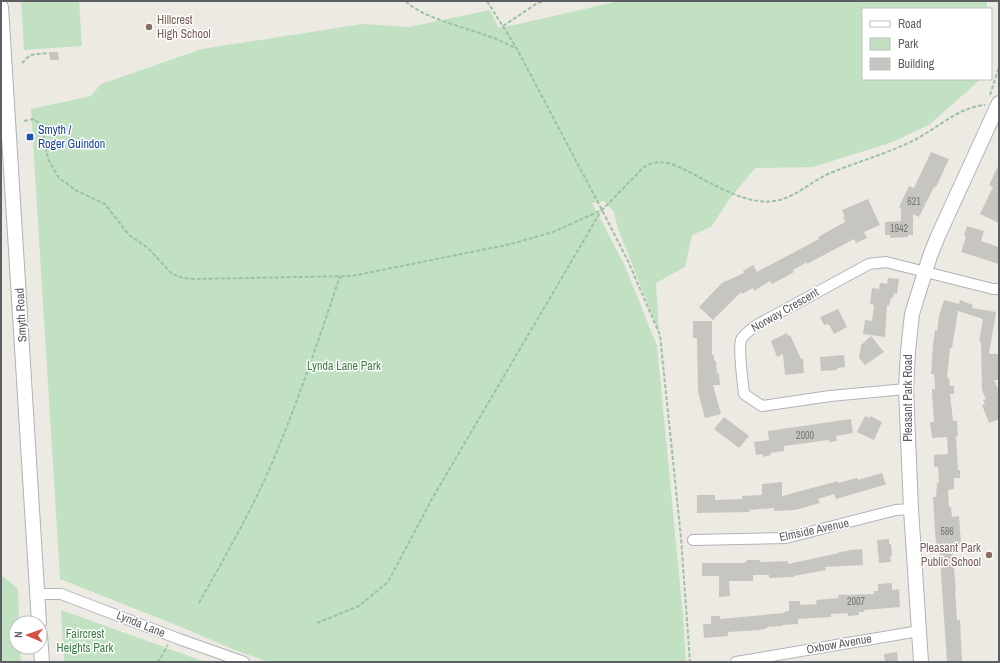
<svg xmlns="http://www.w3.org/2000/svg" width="1000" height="663" font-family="'Archivo Narrow',sans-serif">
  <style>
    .green { fill: #c2e1c3 }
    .building { fill: #c7c5c0 }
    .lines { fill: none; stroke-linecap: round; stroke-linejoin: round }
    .street-casing { stroke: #b0b3b7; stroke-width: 12 }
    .secondary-casing { stroke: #afb2b6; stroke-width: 16 }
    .path { stroke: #9cc1a8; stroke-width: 2; stroke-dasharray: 4 2; stroke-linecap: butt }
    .street { stroke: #fff; stroke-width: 10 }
    .secondary { stroke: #fff; stroke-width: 14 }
    .education-dot { fill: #8d6e63; stroke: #fff; stroke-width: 1.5 }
    .transit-dot { fill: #1a4fb4; stroke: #fff; stroke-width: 1.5 }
    .labels { text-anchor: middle; stroke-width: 3; stroke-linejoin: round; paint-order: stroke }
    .number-label { font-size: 10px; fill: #76787a }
    .education-label { font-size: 12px; fill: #785e54; stroke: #fff; text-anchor: start }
    .transit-label { font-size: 12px; fill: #164399; stroke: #fff; text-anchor: start }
    .street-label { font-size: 12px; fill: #5b5e62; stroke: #fff }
    .park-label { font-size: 12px; fill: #3e7e43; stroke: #fff }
  </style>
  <rect width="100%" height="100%" fill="#eceae3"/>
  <g class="green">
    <path d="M21 1H79L82 46 24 50Z"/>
    <path d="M619 1H987V9H863V79H981L929 125 890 143 813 167 755 168 729 200 711 227 692 235 685 267 656 283 659 332 618 229 614 212 604 201 592 203 624 264 657 346 683 615 686 662H269L235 650 181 627 60 579 31 109 91 96 101 84 202 49 362 24 409 27 490 10 498 27 510 26Z"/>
    <path d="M1 577H4L18 589 19 623H16V647H20L21 662H1Z"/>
    <path d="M61 610 203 661 208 662H64Z"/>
  </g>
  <g class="building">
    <path d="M49 52H58L59 60H50Z"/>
    <path d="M931 152 949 159 936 187H934L919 217 913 214V235H908V237L890 238V235H885V222L901 221V208L899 207 909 186 914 188Z"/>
    <path d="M999 164V223L980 214 993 187 989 185Z"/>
    <path d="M868 199 880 225 864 232 867 238 856 243 854 239 807 264V262L793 270 794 272 772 284 770 281 754 291 753 288 742 294 741 292 713 320 699 307 722 283 744 273 743 271 753 265 757 272 819 239 818 237 845 222 843 217H845L842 210Z"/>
    <path d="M967 226 984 231 981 241 999 247V264L961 252 966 237 964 236Z"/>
    <path d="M888 278 899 279 897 294 894 293 893 298H891L889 306 887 305 885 337 863 334 865 320 872 321 874 305 870 304 872 288 879 289 880 283 887 284Z"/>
    <path d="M944 300 959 304 960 300 973 305 972 308 996 312 989 354H999V380H994L999 391V419L989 423 982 405 985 404 983 400 986 399 982 390 981 342H979L983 319 958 311 952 348H950L947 378H949L950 386H954V394H950L953 421H957L958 436H956L958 470H960V478H954V489L948 490 949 507H951L952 517 959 516 961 544 952 545 956 591H955L957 620H960L962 662H947L939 545 936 546 933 497H936L937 483 939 482 938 467H934V455L948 454 947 437 932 438 930 422H934L932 393V389H935L934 374H931L933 345 935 330 937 331 939 316Z"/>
    <path d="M838 309 847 327 834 334 830 326 828 324 824 325 820 317Z"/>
    <path d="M693 321H712V355H714V361H716L717 374 719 373 720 385H713L721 414 705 418 698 392 697 338H693Z"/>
    <path d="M787 333 788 336 790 335 801 359 803 358 804 373 785 375 783 354 777 357 771 341Z"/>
    <path d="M871 336 884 352 865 365 859 358 861 347 860 346Z"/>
    <path d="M844 355 845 367 837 368V370L821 371 820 357Z"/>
    <path d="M865 416 870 418V416L882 422 874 440 857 432Z"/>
    <path d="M724 417 749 436 739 448 714 429Z"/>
    <path d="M851 419 853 433 836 436 837 441 829 442V440L784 446V451L770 453 771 455 763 457V454L756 455 754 442 769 440 768 431Z"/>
    <path d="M882 473 886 485H884L836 499 834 494 818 499 820 503 795 510 774 511V508L749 510 750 512 697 513V495H715V500L742 499V496L762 495V484L782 482V496L838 481V483L857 478 858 480Z"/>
    <path d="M889 539V544H891L892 556 890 557 891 562 879 563 877 540Z"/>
    <path d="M862 549 863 565 825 567 826 570 794 576V577L769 578V575H753V581H729L730 596 719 597V576H702V563H742L746 562 747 560H760V562L788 561V564L839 553V552L849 551 848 550Z"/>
    <path d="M892 583V590L899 589 900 607 864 610V612H859V615L848 616V613L831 614V617L798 619V624L782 625V626L767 627V628L760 630 728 632V636L704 638 703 624H711V616H720V619L784 613V612L789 611V601H800V605L817 604 816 600 839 598 838 595 874 594V591H878V584Z"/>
    <path d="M897 652 898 662H885L884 654Z"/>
  </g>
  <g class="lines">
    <defs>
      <g id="street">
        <path d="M906 389 830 396 762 406 744 394C743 383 738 349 741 340 744 334 751 329 757 325L869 264 886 262 993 289H999"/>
        <path d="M693 540 786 538 896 510 911 509"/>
        <path d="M37 594H61L179 639 244 662"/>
        <path d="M736 662 919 631"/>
      </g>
      <g id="secondary">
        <path d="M1 7 39 623"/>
        <path d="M40 635 42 662"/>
        <path d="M921 662 911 509 906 389 908 351 912 314 930 256 938 236 999 103"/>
      </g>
    </defs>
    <use href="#street" class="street-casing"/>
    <use href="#secondary" class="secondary-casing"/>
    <g class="path">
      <path d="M406 1C420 17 464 27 485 35 496 38 506 44 516 48"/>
      <path d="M487 1 517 49 602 210 628 261 660 335 681 538 690 662"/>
      <path d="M503 26 536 4 543 1"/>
      <path d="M22 63 30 55 48 53"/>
      <path d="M990 95 999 67"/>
      <path d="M24 121 34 119 39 123 43 132 48 159 59 178 77 191 105 204 129 235 148 248 172 274 183 278 193 279 352 276 511 244 553 232 602 210 643 168C650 163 657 161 666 163 675 164 683 169 691 173 715 185 751 208 779 200 799 195 814 179 833 172 862 160 893 152 920 137 941 125 960 107 985 105"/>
      <path d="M199 603C223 560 248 517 268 472 296 408 318 342 340 276"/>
      <path d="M317 623 359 606 388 582 433 497 601 211"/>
      <path d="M157 662 160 659 168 645"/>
    </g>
    <use href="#street" class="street"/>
    <use href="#secondary" class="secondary"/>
  </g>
  <g class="education-dot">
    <circle cx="149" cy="27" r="4"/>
    <circle cx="989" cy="555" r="4"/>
  </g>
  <rect class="transit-dot" x="26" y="133" width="8" height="8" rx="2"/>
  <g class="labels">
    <g class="number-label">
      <text x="914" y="205">621</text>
      <text x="899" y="232">1942</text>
      <text x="805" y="439">2000</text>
      <text x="947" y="535">586</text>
      <text x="856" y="605">2007</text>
    </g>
    <g class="education-label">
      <text x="157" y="24">Hillcrest<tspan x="157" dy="14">High School</tspan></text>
      <text x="981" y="552" text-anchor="end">Pleasant Park<tspan x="981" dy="14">Public School</tspan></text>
    </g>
    <g class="transit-label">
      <text x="38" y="134">Smyth /<tspan x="38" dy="14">Roger Guindon</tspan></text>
    </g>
    <g class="street-label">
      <text transform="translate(785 310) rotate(-30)" y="4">Norway Crescent</text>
      <text transform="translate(21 315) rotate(-93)" y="4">Smyth Road</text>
      <text transform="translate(908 398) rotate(-90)" y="4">Pleasant Park Road</text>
      <text transform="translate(814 530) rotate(-12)" y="4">Elmside Avenue</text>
      <text transform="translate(141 624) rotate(22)" y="4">Lynda Lane</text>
      <text transform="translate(839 644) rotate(-10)" y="4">Oxbow Avenue</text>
    </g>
    <g class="park-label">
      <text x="344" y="370">Lynda Lane Park</text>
      <text x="85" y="638">Faircrest<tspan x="85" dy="14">Heights Park</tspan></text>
    </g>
  </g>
  <rect width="1000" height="663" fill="none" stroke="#5b5e62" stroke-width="4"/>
  <rect x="862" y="8" width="130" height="72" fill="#ffffff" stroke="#bdbfc0"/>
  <rect x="870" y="21" width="20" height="6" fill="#ffffff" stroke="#bdbfc0"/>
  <text x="898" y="28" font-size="12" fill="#5b5e62">Road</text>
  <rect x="870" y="38" width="20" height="12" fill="#c2e1c3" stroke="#bdbfc0"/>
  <text x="898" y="48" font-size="12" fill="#5b5e62">Park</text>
  <rect x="870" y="58" width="20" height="12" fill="#c7c5c0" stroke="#bdbfc0"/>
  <text x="898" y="68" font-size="12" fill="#5b5e62">Building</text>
  <g transform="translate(28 635) rotate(272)"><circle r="19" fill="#ffffff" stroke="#bdbfc0"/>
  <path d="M0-3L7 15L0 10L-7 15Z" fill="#d45041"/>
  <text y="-6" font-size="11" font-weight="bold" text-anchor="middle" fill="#5b5e62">N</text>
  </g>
</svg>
